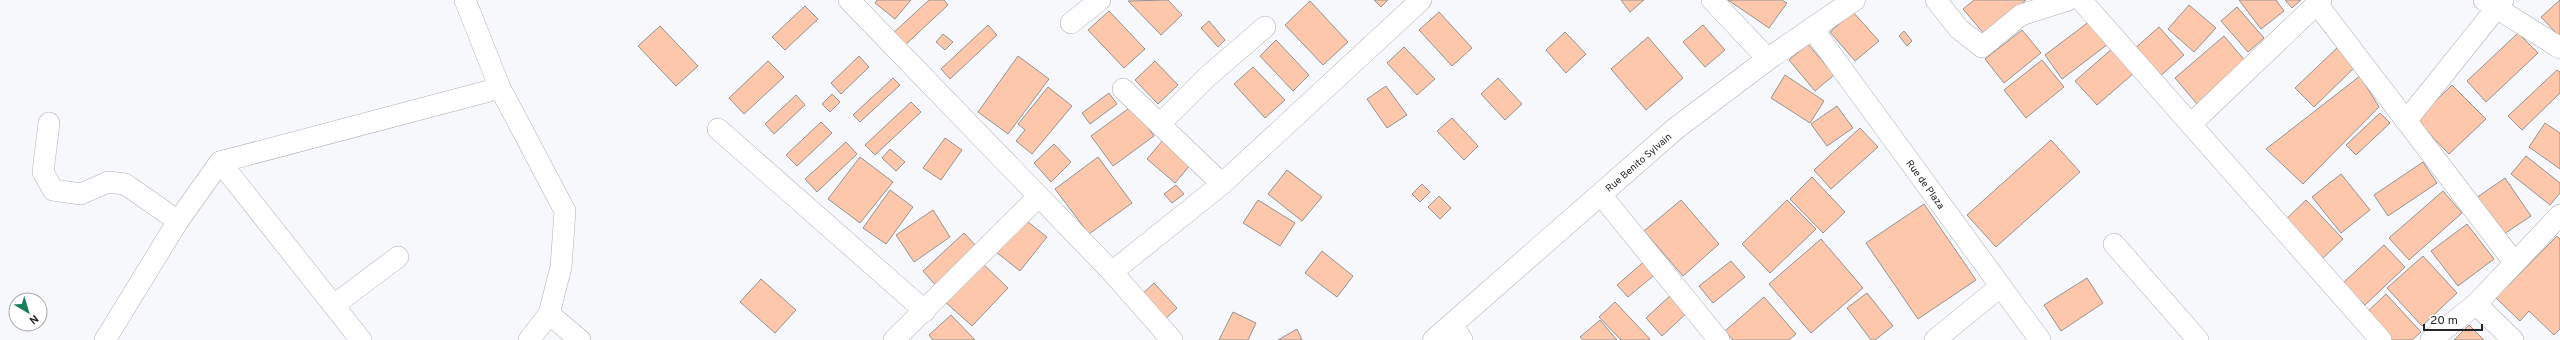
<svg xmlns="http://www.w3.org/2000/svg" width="2560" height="340" font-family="Overpass,sans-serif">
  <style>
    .building { fill: #fdc7ab; stroke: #959391 }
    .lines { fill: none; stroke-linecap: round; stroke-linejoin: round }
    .minor-casing { stroke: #b0b2b5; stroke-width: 22 }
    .major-casing { stroke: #b0b2b5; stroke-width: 23 }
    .minor { stroke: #fff; stroke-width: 21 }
    .major { stroke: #fff; stroke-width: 22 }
    .labels { text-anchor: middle; stroke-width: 3; stroke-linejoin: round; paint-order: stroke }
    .street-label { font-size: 10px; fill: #252627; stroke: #fff }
  </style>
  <rect width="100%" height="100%" fill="#f6f8fb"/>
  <g class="building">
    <path d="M877 0H911L895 19 875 3Z"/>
    <path d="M929 0H944L948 5 903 47 891 35Z"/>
    <path d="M1168 0 1182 15 1161 35 1128 1Z"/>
    <path d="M1374 0H1388L1381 7Z"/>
    <path d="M1621 0H1644L1630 12Z"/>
    <path d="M1728 0H1782L1787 3 1769 28Z"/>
    <path d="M1974 0H2026L1985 35 1963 9Z"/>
    <path d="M2239 0H2276L2284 11 2261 29Z"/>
    <path d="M2285 0H2301L2292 8Z"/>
    <path d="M2560 0V33L2558 35 2541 17Z"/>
    <path d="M1310 1 1348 42 1323 65 1285 25Z"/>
    <path d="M2189 5 2216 28 2194 52 2168 29Z"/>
    <path d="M805 6 818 19 785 50 772 37Z"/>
    <path d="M2237 7 2264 38 2248 52 2221 21Z"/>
    <path d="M1109 11 1145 49 1124 68 1088 30Z"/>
    <path d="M1439 12 1472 48 1452 66 1419 30Z"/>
    <path d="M1853 12 1879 41 1855 61 1830 32Z"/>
    <path d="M1209 21 1225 40 1218 47 1201 28Z"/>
    <path d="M2090 21 2108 44 2062 79 2045 55Z"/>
    <path d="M988 25 997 35 950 79 941 69Z"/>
    <path d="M1703 25 1725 50 1705 67 1683 42Z"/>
    <path d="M660 26 698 66 676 86 638 46Z"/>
    <path d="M2159 27 2184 55 2158 78 2133 50Z"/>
    <path d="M2022 30 2041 53 2004 83 1985 59Z"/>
    <path d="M1904 31 1912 41 1907 46 1899 36Z"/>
    <path d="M1565 32 1586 54 1566 73 1546 50Z"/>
    <path d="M2518 33 2538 53 2486 102 2467 81Z"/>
    <path d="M943 34 953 42 945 50 936 42Z"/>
    <path d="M2224 36 2247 63 2197 104 2175 78Z"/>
    <path d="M1648 37 1683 78 1646 110 1611 69Z"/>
    <path d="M1276 40 1309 75 1293 91 1260 56Z"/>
    <path d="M1808 44 1834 75 1815 91 1789 60Z"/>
    <path d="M1404 47 1435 79 1417 95 1387 63Z"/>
    <path d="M2338 47 2356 66 2314 107 2295 88Z"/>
    <path d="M2113 48 2134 73 2097 105 2075 81Z"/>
    <path d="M859 56 869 67 841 94 831 83Z"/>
    <path d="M1018 56 1049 79 1008 134 978 112Z"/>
    <path d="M2042 60 2064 87 2026 118 2004 90Z"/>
    <path d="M768 61 784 77 744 114 729 98Z"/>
    <path d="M1155 61 1178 85 1158 104 1135 80Z"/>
    <path d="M1253 67 1285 100 1265 118 1234 84Z"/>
    <path d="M2557 70 2560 72V93L2522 130 2508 116Z"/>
    <path d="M1785 75 1824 101 1810 123 1771 98Z"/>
    <path d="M2360 76 2379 107 2303 184 2266 149Z"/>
    <path d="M893 78 900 85 860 122 853 115Z"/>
    <path d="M1498 78 1522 104 1505 120 1481 94Z"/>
    <path d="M2452 85 2486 119 2449 154 2416 120Z"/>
    <path d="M1386 86 1407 115 1387 128 1367 99Z"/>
    <path d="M1048 87 1072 106 1032 154 1016 141 1025 130 1018 124Z"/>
    <path d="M1109 93 1117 104 1090 124 1082 113Z"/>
    <path d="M832 94 840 102 830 112 822 104Z"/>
    <path d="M796 95 805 105 774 134 765 124Z"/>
    <path d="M911 102 921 112 875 155 865 145Z"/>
    <path d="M1132 106 1154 136 1113 166 1091 136Z"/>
    <path d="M1837 106 1853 128 1827 146 1811 124Z"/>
    <path d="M2380 113 2390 123 2356 155 2346 145Z"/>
    <path d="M1452 118 1478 146 1464 160 1437 131Z"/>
    <path d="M821 122 832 133 797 166 786 155Z"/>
    <path d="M2545 123 2560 133V169L2529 147Z"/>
    <path d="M1860 128 1878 147 1831 189 1814 170Z"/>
    <path d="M945 138 962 150 941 180 923 168Z"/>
    <path d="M1163 140 1191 164 1175 183 1147 159Z"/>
    <path d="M2051 140 2080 172 1996 247 1967 215Z"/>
    <path d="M846 142 857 154 817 192 805 179Z"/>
    <path d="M1054 144 1071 162 1051 182 1034 163Z"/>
    <path d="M890 149 905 162 896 171 882 158Z"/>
    <path d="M2526 156 2560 183V193L2550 205 2511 174Z"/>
    <path d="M860 157 893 182 860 223 828 199Z"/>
    <path d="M1098 157 1132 203 1089 234 1055 189Z"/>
    <path d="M2423 162 2437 183 2388 216 2374 195Z"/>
    <path d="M1287 170 1322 197 1302 221 1268 194Z"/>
    <path d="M2341 174 2370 210 2341 233 2312 197Z"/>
    <path d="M1812 177 1845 212 1823 233 1790 199Z"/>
    <path d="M2505 178 2531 216 2501 236 2476 198Z"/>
    <path d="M1422 184 1430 192 1420 202 1412 194Z"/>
    <path d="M1176 185 1184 194 1172 203 1164 194Z"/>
    <path d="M890 190 913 207 886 244 863 228Z"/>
    <path d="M2443 191 2462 213 2409 260 2389 238Z"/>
    <path d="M1439 196 1451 208 1440 219 1428 207Z"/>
    <path d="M1258 200 1295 223 1280 246 1243 223Z"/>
    <path d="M1681 200 1719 244 1683 276 1644 231Z"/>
    <path d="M1787 200 1816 229 1770 273 1742 244Z"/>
    <path d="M2306 200 2343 239 2320 261 2283 222Z"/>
    <path d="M1924 204 1976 280 1918 319 1866 243Z"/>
    <path d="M933 210 950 237 914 262 896 235Z"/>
    <path d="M1023 218 1047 237 1020 271 996 252Z"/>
    <path d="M2467 224 2494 259 2458 286 2431 251Z"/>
    <path d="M964 233 980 250 938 288 923 271Z"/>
    <path d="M2557 236 2560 239V329L2554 335 2529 311 2520 321 2496 298Z"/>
    <path d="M1821 239 1863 288 1811 333 1769 284Z"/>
    <path d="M2384 245 2405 267 2365 305 2343 283Z"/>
    <path d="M1322 251 1353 276 1337 297 1305 273Z"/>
    <path d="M2423 256 2457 293 2422 326 2387 288Z"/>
    <path d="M1647 259 1658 272 1628 297 1617 285Z"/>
    <path d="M980 261 1008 288 972 326 943 300Z"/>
    <path d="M1731 261 1745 277 1713 303 1699 286Z"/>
    <path d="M2087 278 2103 303 2061 331 2044 305Z"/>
    <path d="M761 279 796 310 775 333 740 302Z"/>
    <path d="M1154 283 1177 308 1162 322 1139 297Z"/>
    <path d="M1673 293 1689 311 1662 336 1646 318Z"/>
    <path d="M1867 293 1893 326 1875 340H1871L1847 308Z"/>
    <path d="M2386 294 2421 332 2412 340H2387L2364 315Z"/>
    <path d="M1764 297 1796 334 1789 340H1733L1725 331Z"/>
    <path d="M1615 302 1650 339 1649 340H1621L1599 317Z"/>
    <path d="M1233 312 1256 323 1248 340H1219Z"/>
    <path d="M951 315 975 340H933L929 335Z"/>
    <path d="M1600 320 1617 340H1583L1580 337Z"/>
    <path d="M2469 325 2484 340H2454Z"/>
    <path d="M1297 329 1302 340H1278Z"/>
  </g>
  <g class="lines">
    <defs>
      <g id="minor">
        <path d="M465 0 500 88 565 211 561 267 549 314 529 340"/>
        <path d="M849 0 1112 272 1172 340"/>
        <path d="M1712 0 1768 59"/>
        <path d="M1936 0 1959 29 1982 47 2021 15 2068 0"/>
        <path d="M2081 0 2381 340"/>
        <path d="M2484 0 2560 48"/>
        <path d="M2317 4 2514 262"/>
        <path d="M1071 23 1100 0"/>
        <path d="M1812 28 2040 340"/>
        <path d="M1123 89 1222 184"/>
        <path d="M2406 121 2503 0"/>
        <path d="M49 123 43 172 53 190 81 194 108 182 125 184 178 221"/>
        <path d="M2192 123 2321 0"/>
        <path d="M1160 124 1207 77 1265 27"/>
        <path d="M718 129 925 311"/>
        <path d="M220 162 361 340"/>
        <path d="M1601 195 1719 340"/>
        <path d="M2114 244 2198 340"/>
        <path d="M1112 272 1222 184 1421 0"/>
        <path d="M2476 304 2513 340"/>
        <path d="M334 305 398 257"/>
        <path d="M549 314 580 340"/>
        <path d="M1453 325 1462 340"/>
        <path d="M105 340 178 221 220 162 500 88"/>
        <path d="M894 340 1038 197"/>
        <path d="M1935 340 2001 286"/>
        <path d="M2431 340 2476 304 2560 215"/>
      </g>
      <path id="major" d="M1434 340 1675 129 1768 59 1854 0"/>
    </defs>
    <use href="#minor" class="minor-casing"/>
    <use href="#major" class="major-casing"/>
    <use href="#minor" class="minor"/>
    <use href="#major" class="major"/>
  </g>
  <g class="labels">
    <g class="street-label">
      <text transform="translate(1638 162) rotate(-41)" y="4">Rue Benito Sylvain</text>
      <text transform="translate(1926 184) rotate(54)" y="4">Rue de Plaza</text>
    </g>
  </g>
  <g transform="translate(28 312) rotate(142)"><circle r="19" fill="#ffffff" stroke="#a8a8a9"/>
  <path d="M0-3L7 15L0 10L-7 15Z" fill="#197e57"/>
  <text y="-6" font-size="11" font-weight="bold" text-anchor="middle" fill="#252627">N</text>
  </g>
  <path d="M2424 324v6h58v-6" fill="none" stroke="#252627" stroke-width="2"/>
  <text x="2430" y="324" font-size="12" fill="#252627" stroke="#ffffff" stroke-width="3" paint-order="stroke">20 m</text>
</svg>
